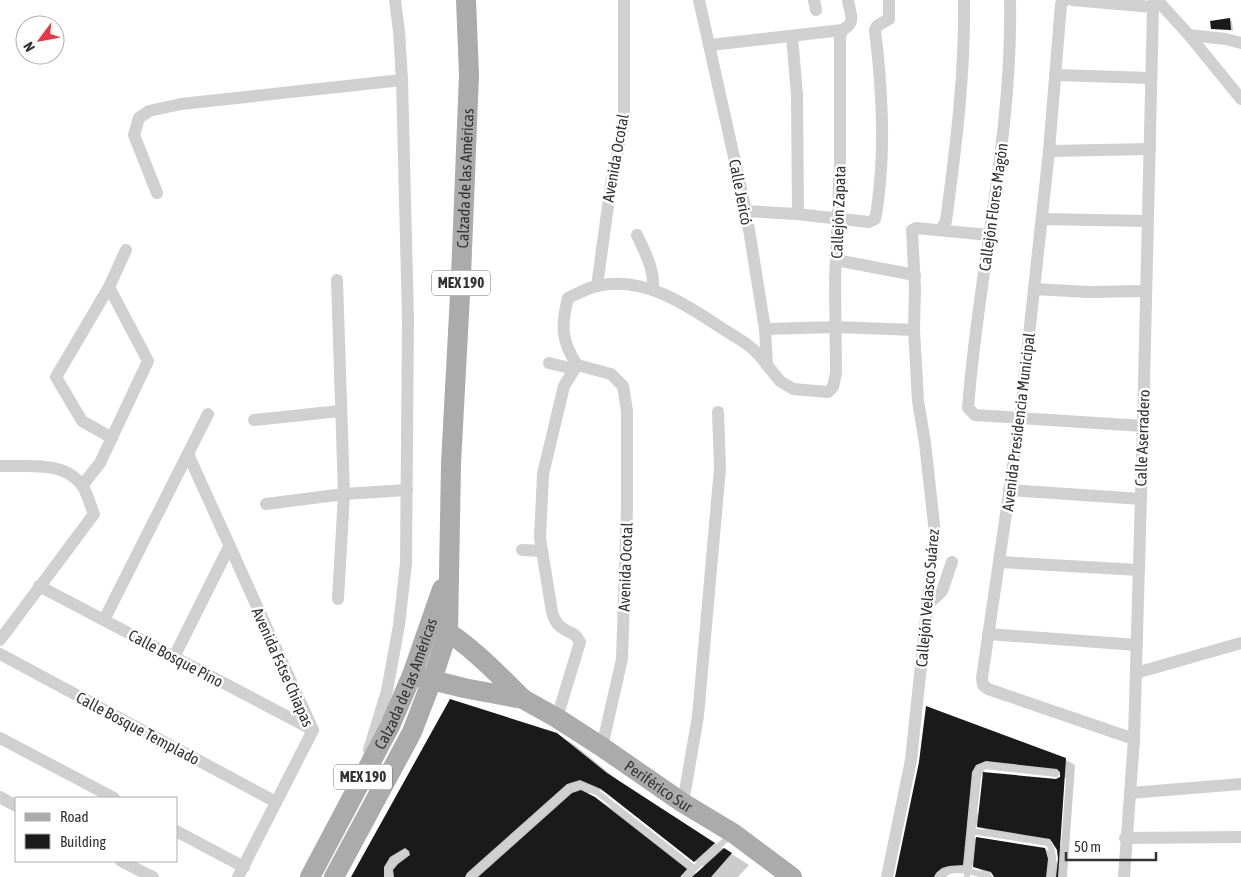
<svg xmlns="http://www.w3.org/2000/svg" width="1241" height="877" font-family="'Asap Condensed',sans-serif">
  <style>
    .shadow { fill: #0003; fill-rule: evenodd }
    .building { fill: #1a1a1a }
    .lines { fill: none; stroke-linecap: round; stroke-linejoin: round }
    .lane { stroke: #d0d0d0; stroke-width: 6 }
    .street { stroke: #d0d0d0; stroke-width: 12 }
    .primary { stroke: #ababab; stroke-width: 20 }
    .labels { text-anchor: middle; stroke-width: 5; stroke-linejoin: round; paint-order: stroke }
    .shield { fill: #fff; stroke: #707070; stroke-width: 1 }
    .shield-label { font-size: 15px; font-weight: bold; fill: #333 }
    .street-label { font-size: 16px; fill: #333; stroke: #fff }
  </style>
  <rect width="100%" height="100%" fill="#fff"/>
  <g class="shadow">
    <path d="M1229 20 1232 21 1233 31 1212 28Z"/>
    <path d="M556 734 575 745 625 786 749 865 738 877H352ZM599 790 610 794 695 861 705 867 697 874 614 809 586 794Z"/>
    <path d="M1066 760 1075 765 1067 877H995V875L983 872 972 865V870L951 873 946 877H896L920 762ZM995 765 1061 774 1062 777 977 814 981 777 985 769ZM1064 778H1066L1061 846H1059ZM976 825 987 831 1055 842 1059 854 1058 865 1054 854 1045 849 975 838Z"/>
  </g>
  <g class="building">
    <path d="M1230 18 1231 30 1211 29 1210 21Z"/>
    <path d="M450 699 557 733 607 773 715 843 694 862 601 789 580 780 567 784 467 873 465 877H394L393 870 398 864 410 855 409 851 405 848 390 857 384 867V877H351Z"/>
    <path d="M926 706 1066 758 1058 877H1056L1058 859 1057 850 1050 839 977 827 983 772 1056 779 1060 777V772L1057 769 986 761 976 765 972 772 963 865 949 866 942 868 936 873 934 877H895L919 762Z"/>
    <path d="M581 790 595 797 687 869 680 877H478L572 793Z"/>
    <path d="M976 837 1045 848 1048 859 1046 877H994L991 872 973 867Z"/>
    <path d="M724 848 732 853 711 877H692Z"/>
  </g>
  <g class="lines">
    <g class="lane">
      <path d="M971 831 1048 843C1056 852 1052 866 1051 877"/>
      <path d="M389 877 388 869 394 860 405 853"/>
      <path d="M470 877 570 788 581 785 598 793 694 868"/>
      <path d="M685 877 731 835"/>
      <path d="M939 877C951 864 974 872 989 877"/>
      <path d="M967 877 977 772 980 768 985 766 1056 774"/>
    </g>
    <g class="street">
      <path d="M699 0 746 211 765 329 767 365 780 381 793 389 828 392 833 387 836 373 835 281 840 163V38L842 30"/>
      <path d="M814 0 816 10"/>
      <path d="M1010 0C1013 136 978 272 968 408L975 415 1143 426"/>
      <path d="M1065 0 1061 4 1049 151 1020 418 982 678 983 685 988 689 1134 739"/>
      <path d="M1072 0 1153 7"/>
      <path d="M1157 0 1189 35 1226 39 1241 43"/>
      <path d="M1189 35 1241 99"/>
      <path d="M792 36 797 95 798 214"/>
      <path d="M710 45 842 30C857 23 850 14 848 0"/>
      <path d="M1055 75 1150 78"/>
      <path d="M1049 151 1150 149"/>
      <path d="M157 193 134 135 139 118 149 111 181 104 402 80"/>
      <path d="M746 211 796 214 869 222 875 219C878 207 879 194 880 181 885 131 881 80 875 30L877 26 889 19V0"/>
      <path d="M1042 219 1147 221"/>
      <path d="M941 230 946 221C956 146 965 75 964 0"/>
      <path d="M637 235C645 252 655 271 653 290"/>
      <path d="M836 260 915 275"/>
      <path d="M337 280 344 494 338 599"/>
      <path d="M597 286 611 184 624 123V0"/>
      <path d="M1034 289 1088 292 1145 291"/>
      <path d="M765 329 836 327 914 330"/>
      <path d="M549 363 574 369"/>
      <path d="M577 365 611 374 623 386 627 411V507L622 659 602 747"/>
      <path d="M577 365C561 341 561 325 568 298 577 294 587 288 597 286 642 276 682 302 717 325 739 340 751 343 767 365"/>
      <path d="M254 420 340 411"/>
      <path d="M112 438 82 421 56 377 109 287 126 250"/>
      <path d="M188 454 313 730 238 877"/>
      <path d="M0 466C27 467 63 460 82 485 87 492 90 505 94 514L0 640"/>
      <path d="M82 486 100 463 148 361 109 287"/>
      <path d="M1009 490 1141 499"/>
      <path d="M266 504 344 494 407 490"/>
      <path d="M522 550 542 551"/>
      <path d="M999 562 1139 570"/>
      <path d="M39 586 313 730"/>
      <path d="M927 605 942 591 952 562"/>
      <path d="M104 620 208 414"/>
      <path d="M988 634 1137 645"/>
      <path d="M0 654 276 802"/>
      <path d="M174 657 229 547"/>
      <path d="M1136 673 1241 643"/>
      <path d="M557 718 580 642C573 627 559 636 552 612L540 538 543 474 564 386 577 365"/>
      <path d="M0 738 114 798"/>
      <path d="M369 750 387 691 399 625 406 563 408 319 402 80 399 31 395 0"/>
      <path d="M1130 793 1241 784"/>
      <path d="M0 797 16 806"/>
      <path d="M683 803 698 716 720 468 718 412"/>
      <path d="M176 831 244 867"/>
      <path d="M1125 838 1241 837"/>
      <path d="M121 861 153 877"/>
      <path d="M887 877 911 760 935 533 925 443 918 401 914 330 915 288 912 230 916 228 989 235"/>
      <path d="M1124 877 1134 739 1143 426 1153 7 1155 0"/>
    </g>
    <g class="primary">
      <path d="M437 625C469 644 496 672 523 699"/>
      <path id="s1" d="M412 675 464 688 523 699 557 718 602 747 683 803 733 833 792 877"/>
      <path id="s2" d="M310 877 390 726 412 675 442 589"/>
      <path id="s3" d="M334 877 412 732 432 680 448 631 451 464 461 276 469 75 466 0"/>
    </g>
  </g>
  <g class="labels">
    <g class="shield">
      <rect x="432" y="270.5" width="58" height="25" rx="4"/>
      <rect x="334" y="764.5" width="58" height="25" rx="4"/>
    </g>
    <g class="shield-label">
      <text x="461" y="288">MEX 190</text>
      <text x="363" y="782">MEX 190</text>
    </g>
    <g class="street-label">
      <text transform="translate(615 158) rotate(-80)" y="6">Avenida Ocotal</text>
      <text dy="6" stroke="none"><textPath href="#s3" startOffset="725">Calzada de las Américas</textPath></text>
      <text transform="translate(741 192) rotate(79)" y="6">Calle Jericó</text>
      <text transform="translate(993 207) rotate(-82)" y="6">Callejón Flores Magón</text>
      <text transform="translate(838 212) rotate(-88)" y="6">Callejón Zapata</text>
      <text transform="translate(1018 422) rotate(-83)" y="6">Avenida Presidencia Municipal</text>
      <text transform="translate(1142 438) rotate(-88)" y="6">Calle Aserradero</text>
      <text transform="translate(625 567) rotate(-88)" y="6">Avenida Ocotal</text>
      <text transform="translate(927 598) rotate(-85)" y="6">Callejón Velasco Suárez</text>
      <text transform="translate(176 658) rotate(28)" y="6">Calle Bosque Pino</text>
      <text transform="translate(283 667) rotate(66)" y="6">Avenida Fstse Chiapas</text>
      <text dy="6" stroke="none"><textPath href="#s2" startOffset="216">Calzada de las Américas</textPath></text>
      <text transform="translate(138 728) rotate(28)" y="6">Calle Bosque Templado</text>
      <text dy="6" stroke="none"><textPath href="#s1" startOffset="275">Periférico Sur</textPath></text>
    </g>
  </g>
  <rect x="15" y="797" width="162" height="65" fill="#ffffff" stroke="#adadad"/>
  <rect x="25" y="813" width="25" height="8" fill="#ababab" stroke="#adadad"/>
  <text x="60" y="822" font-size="15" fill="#333333">Road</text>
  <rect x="25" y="834" width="25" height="15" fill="#1a1a1a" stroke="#adadad"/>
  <text x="60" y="847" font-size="15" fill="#333333">Building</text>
  <g transform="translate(40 40) rotate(238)"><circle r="24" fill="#ffffff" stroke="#adadad"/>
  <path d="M0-4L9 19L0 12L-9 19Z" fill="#e63946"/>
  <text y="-8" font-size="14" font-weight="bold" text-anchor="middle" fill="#333333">N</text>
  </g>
  <path d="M1066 852v8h90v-8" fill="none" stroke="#333333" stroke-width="2.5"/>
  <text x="1074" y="852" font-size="15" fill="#333333" stroke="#ffffff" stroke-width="4" paint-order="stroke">50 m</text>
</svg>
